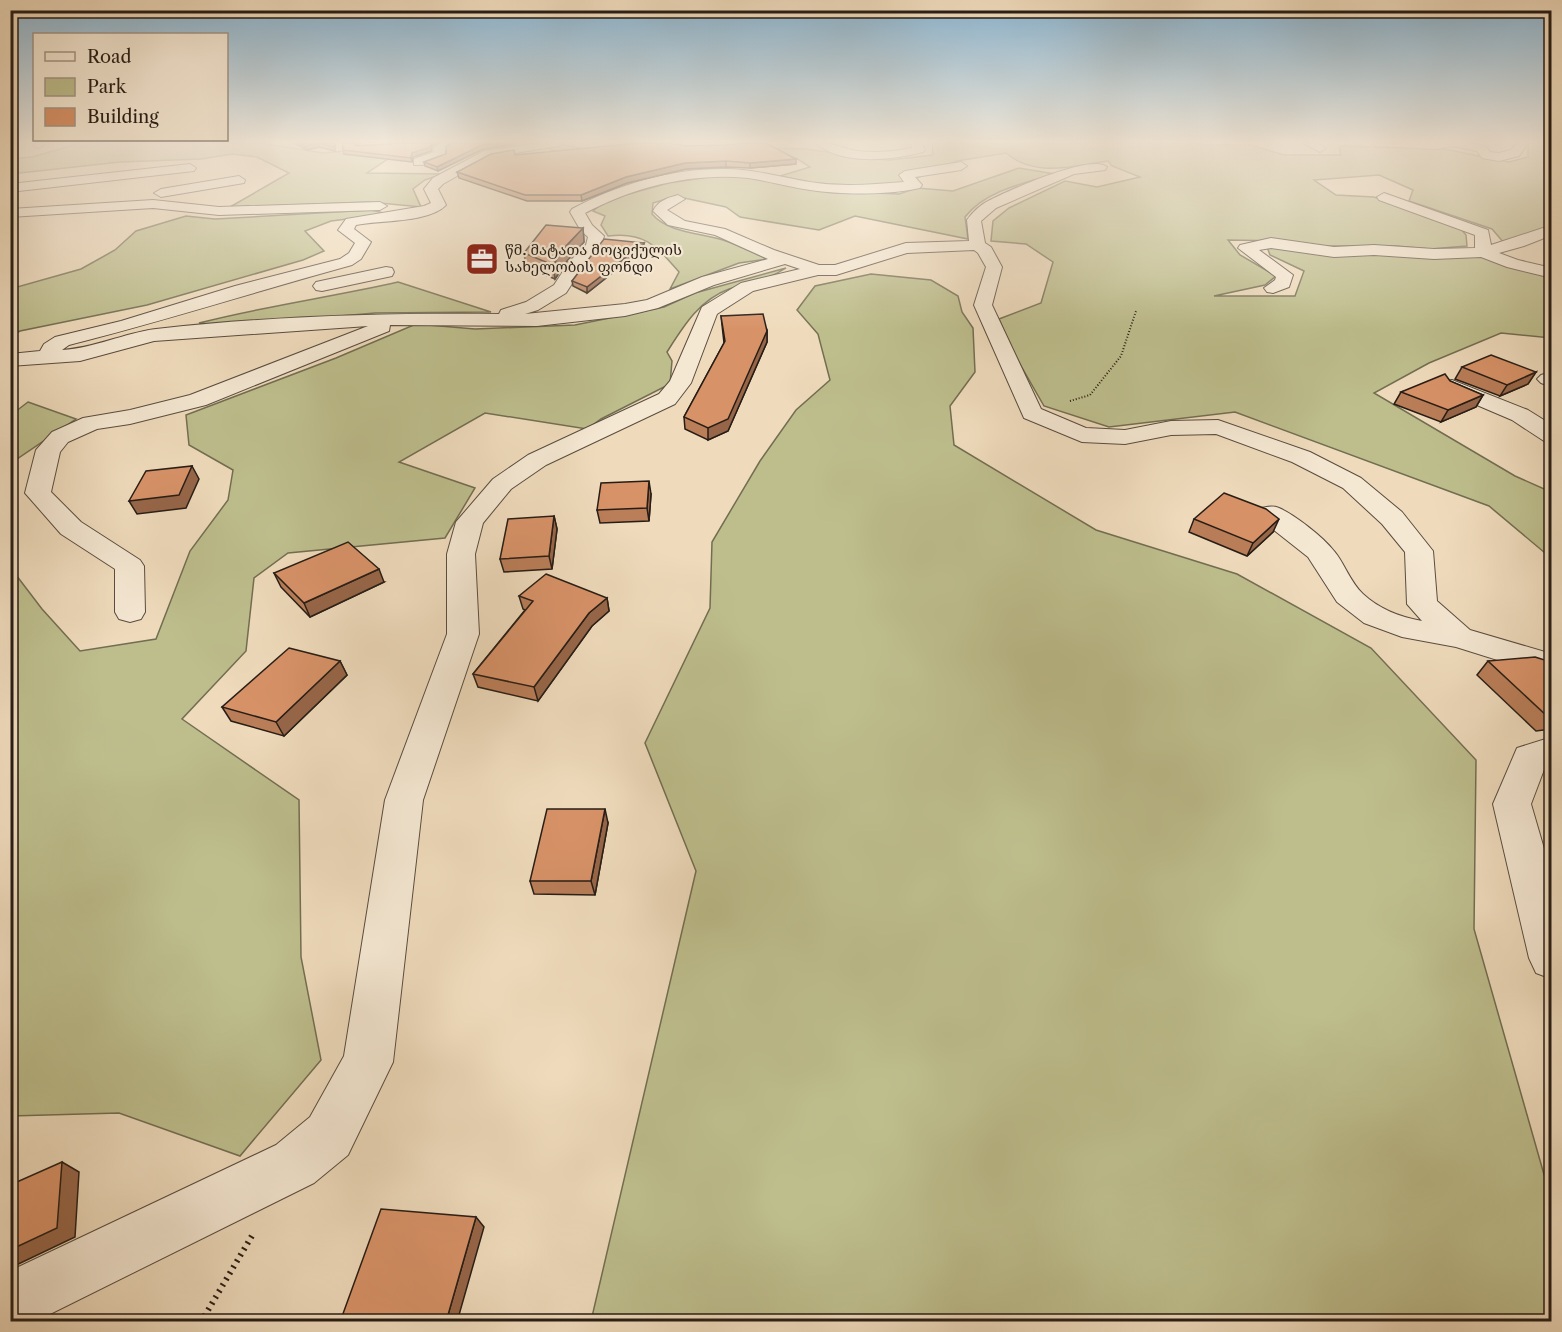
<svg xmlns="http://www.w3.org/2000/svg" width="1562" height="1332" font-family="'Libre Caslon Text','Noto Serif Georgian',serif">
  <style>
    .green { fill: #bebe8d; stroke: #726e52; stroke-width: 1.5 }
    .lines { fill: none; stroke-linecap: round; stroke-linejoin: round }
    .minor-casing { stroke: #594c40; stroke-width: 2 }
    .path-far1 { stroke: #271d16; stroke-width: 2; stroke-dasharray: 1 2; stroke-linecap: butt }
    .path { stroke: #271d16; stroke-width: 6; stroke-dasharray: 2 5; stroke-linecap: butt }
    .minor { fill: #f5e8d3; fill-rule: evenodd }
    .wall { fill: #ba7e59; stroke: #271d16; stroke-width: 1.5 }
    .shaded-wall { fill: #976649; stroke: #271d16; stroke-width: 1.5 }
    .building { fill: #d89268; stroke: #271d16; stroke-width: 1.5 }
    .labels { text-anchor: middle; stroke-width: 4.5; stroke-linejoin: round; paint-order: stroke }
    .far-poi-label { font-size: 15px; fill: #271d16; stroke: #f5e8d3; text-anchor: start }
  </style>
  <rect width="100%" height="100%" fill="#efdbbc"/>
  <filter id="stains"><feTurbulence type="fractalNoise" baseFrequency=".00333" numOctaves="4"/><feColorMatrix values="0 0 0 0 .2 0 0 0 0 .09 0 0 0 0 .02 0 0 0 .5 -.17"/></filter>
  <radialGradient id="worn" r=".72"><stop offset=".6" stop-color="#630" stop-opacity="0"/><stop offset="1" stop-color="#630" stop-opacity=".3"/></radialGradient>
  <g class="green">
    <path d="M81 143H261L323 153 429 143 394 155 367 173 443 174 425 180 413 189 421 207 369 202 230 207 289 173 257 157 232 154 201 159 120 162 11 174V159L32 157Z"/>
    <path d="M932 143H1196L1205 145H1251L1284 155H1341L1339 146 1444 149 1509 162 1528 157V143H1551V228L1504 243 1492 229 1409 201 1413 190 1379 175 1314 180 1336 195 1374 197 1460 228 1466 235 1467 246 1430 249 1396 246H1299L1279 241 1228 240 1240 255 1276 276 1265 285 1214 296H1295L1304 271 1270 255 1267 247 1349 256 1383 253 1483 256 1551 277V338L1501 333 1429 363 1374 393 1515 476 1551 492V558L1489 506 1235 412 1109 427 1044 406 1013 352 999 319 1041 303 1053 262 1026 244 991 241 993 221 1009 208 1065 181 1097 187 1140 177 1112 166 1108 161C1073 166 1035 178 1006 153L957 161 910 181 885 187 813 183 780 176 810 167 796 158 676 167 664 177 595 196 569 158 548 148 565 145 601 153 757 148 805 149 889 160 933 155Z"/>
    <path d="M1019 168 1055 174C1024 183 985 191 965 217L968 239 855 216 819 230 740 217 726 207 675 196 653 203 652 214C668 233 701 233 723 240 738 245 753 253 767 259L739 263 670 289 679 272C657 247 645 231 608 236L601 225 605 216 593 211 607 200 669 183 709 177 739 175 791 186 825 191 899 194 917 188 953 191Z"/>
    <path d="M371 210 388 214 331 221 305 231 324 251 303 260 147 305 20 331 11 336 10 289 81 269 115 250 136 231 186 216 215 219Z"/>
    <path d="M786 268C768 280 749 282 729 289 699 300 683 327 667 352L672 361 670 384 601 419 587 429 485 413 399 462 475 488 445 538 288 553 254 578 246 651 182 719 299 800 301 957 321 1060 240 1156 119 1113 11 1116 10 567 42 609 80 651 156 639 190 551 228 500 233 470 189 445 186 415 336 358 416 324 475 329 575 325 664 307 695 293Z"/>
    <path d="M871 274 931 280 958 296 962 312 973 328 975 372 950 406 954 445 1096 530 1237 574 1371 648 1476 760 1474 929 1551 1199V1321H591L696 871 645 743 710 608 712 542 760 461 796 410 830 380 818 334 797 310 815 286Z"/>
    <path d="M398 282 491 312 375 313 226 326 199 323C265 306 332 297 398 282Z"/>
    <path d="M28 402 76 419 11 463V415Z"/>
  </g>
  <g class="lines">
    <defs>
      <g id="minor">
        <path d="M34 143H48L38 148 34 147Z"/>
        <path d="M363 143H397L391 146 359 148 357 146Z"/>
        <path d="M441 143H455L445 149V157L422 165H414V159L434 152 433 148Z"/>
        <path d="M539 143H564L558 146 491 157 443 184 438 189 446 205C429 223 380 220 356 225L354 229 371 242 361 259 352 265C257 291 164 321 69 345L62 350C95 348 124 333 156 329 270 316 384 313 499 314L501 310 526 302 554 285 569 262 586 245 588 237 581 231 570 212 572 209C619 184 673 168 726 169 757 169 787 179 817 183 846 187 876 184 904 182L899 175 905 171 961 162 967 166 961 170 915 177 922 185 920 188C889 195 842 195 810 190 789 187 769 181 748 178 692 172 634 187 585 213L592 225 604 236 601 247 582 268 566 293 538 310 525 314 625 304 647 300 702 277 768 259 715 235 668 225 653 211C658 201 667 198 678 195L685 199 667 210 685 221 725 229 774 250 819 265H835L906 243 969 241 967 220C972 213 980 205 988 201 1007 191 1092 153 1107 167L1105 170 1074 174 996 208 981 221 985 243 991 247 1002 267 992 305 1041 409 1086 428 1125 430 1171 421 1218 420 1310 452 1361 478 1402 512 1433 551 1437 601 1470 630 1552 654V677L1456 647 1402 637 1364 623 1337 602 1308 557 1261 520 1257 514 1261 508C1267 507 1272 505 1279 508 1295 515 1323 537 1334 551 1345 564 1350 582 1363 594 1379 609 1400 617 1422 621L1407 604 1405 552 1382 524 1343 488 1292 462 1216 434 1171 435 1125 444 1082 442 1024 418 974 305 986 267 978 253 974 250 907 253 836 275H818L753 291 717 314 691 383 675 404 546 465 511 489 483 523 475 554 479 634 423 800 393 1062 348 1155 314 1183 34 1322H10V1271L276 1145 310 1117 344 1056 385 800 447 634V554L456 522 493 479 528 455 659 394 670 381 702 307 741 283 800 269 785 264 714 285 658 308 625 316 537 326 390 325 389 331 206 405 130 424 97 429 68 442 60 452 51 492 81 522 140 560 144 566 145 612 141 619 130 622 119 619 115 612V569L61 534 25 493 36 450 52 432 83 418 130 410 190 395 368 326 154 341 80 361 10 366V354L40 351 44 344 55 337 121 321 235 286 340 259 349 253 355 243 338 230 346 219 424 206 431 203 424 189 433 178 484 151Z"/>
        <path d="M658 143H751L745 146C726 148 672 154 658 143Z"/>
        <path d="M816 143C831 141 843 149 858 151 874 153 890 152 906 149L912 148 911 143H921L925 150 923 152C893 160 841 166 816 143Z"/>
        <path d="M1303 143H1317L1326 148 1320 152Z"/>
        <path d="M1371 143H1470L1485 146 1490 152 1499 153 1511 150 1517 143H1528L1519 156 1499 161 1482 158 1477 151 1453 146 1436 149 1377 146Z"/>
        <path d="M190 164 196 168 194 171 10 192V184Z"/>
        <path d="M239 176 245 180 244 183 161 197 154 193 161 189Z"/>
        <path d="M1384 193 1488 230 1491 245 1552 225V235L1524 246 1499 253 1518 260 1552 268V278L1507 267 1481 257 1434 259 1374 255 1334 257 1271 248 1259 250 1293 275 1289 287 1273 293 1267 292 1264 288 1275 280 1276 277 1238 248 1240 245 1271 238 1334 247 1374 245 1434 249 1475 248V235L1379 200 1377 197Z"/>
        <path d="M153 200 219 207 380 202 387 206 380 210 219 215 153 208 10 217V209Z"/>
        <path d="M386 267 392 268 394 272 392 276 322 291 316 290 313 286 316 282Z"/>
        <path d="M1548 373 1552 374V387L1541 383 1537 379 1541 375Z"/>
        <path d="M1452 380 1528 410 1552 425V443L1544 441 1512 420 1444 391 1441 386 1444 381Z"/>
        <path d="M1552 737V765L1545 767 1531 804 1552 876V979L1536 973 1529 958 1493 804 1517 748Z"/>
      </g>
    </defs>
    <use href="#minor" class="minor-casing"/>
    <path class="path-far1" d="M1070 401 1090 395 1121 356 1136 311"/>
    <path class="path" d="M201 1322 253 1234"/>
    <use href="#minor" class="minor"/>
  </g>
  <g class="wall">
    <path d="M294 143H335V151L319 147 307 150Z"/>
    <path d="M343 143H360L356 145V146L390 144 393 143H438L432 146 431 151 413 157 412 162 344 154Z"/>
    <path d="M514 144 483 149 438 171 425 166 424 162 446 154Z"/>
    <path d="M686 146 796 164 750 168 726 167 686 169 627 183 582 201H527L459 178 457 172 515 155Z"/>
    <path d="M583 228 584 242 567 261 555 279 526 267 524 253Z"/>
    <path d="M644 243V248L587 293 573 286 572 281Z"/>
    <path d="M721 316 767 331V342L728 431 708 440 685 429 684 417 724 343Z"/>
    <path d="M1462 367 1536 372 1528 384 1500 396 1455 379Z"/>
    <path d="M1450 381 1483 395 1476 407 1441 422 1394 404 1401 392Z"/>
    <path d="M651 494 649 521 600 523 597 510Z"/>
    <path d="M554 516 557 529 552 569 504 572 500 559Z"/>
    <path d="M1194 519 1273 532 1247 556 1189 532Z"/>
    <path d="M274 573 384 582 310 617 281 587Z"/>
    <path d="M519 596 607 598 609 611 592 626 538 701 478 687 473 674 525 610 523 609Z"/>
    <path d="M340 661 347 675 284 736 231 721 222 707Z"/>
    <path d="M1488 661 1551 662V729L1536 731 1477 675Z"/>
    <path d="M608 823 595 895 534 894 530 881Z"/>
  </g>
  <g class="shaded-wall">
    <path d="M318 143 319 147 307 150 305 146Z"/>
    <path d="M431 143H438L432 146 431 151 413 157 412 162 411 158 412 153Z"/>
    <path d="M500 143H513L514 144 483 149 438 171 437 167 482 145Z"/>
    <path d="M796 159V164L750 168V163Z"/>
    <path d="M726 161V167L686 169 627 183 582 201 581 195 626 177 685 163Z"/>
    <path d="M583 228 584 242 567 261 555 279 553 265 565 247Z"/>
    <path d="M644 243V248L587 293V287Z"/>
    <path d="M767 331V342L728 431 708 440V428Z"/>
    <path d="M1536 372 1528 384 1500 396 1507 385Z"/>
    <path d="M1483 395 1476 407 1441 422 1448 410Z"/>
    <path d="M192 466 199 479 186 508 137 514 129 501Z"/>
    <path d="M649 481 651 494 649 521 647 508Z"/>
    <path d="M554 516 557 529 552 569 549 556Z"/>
    <path d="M1279 519 1273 532 1247 556 1253 543Z"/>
    <path d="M379 569 384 582 310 617 304 603Z"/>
    <path d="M607 598 609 611 592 626 538 701 534 687 589 613Z"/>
    <path d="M340 661 347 675 284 736 276 722Z"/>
    <path d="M605 809 608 823 595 895 591 881Z"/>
    <path d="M62 1162 79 1172 75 1237 10 1268V1250Z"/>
    <path d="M476 1217 484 1227 457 1322H446Z"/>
  </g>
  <g class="building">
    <path d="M299 143H334V147L318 143 305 146Z"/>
    <path d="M343 143H354L356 146 390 144 393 143H431L430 147 412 153 411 158 343 150Z"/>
    <path d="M453 143H500L482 145 437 167 424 162 446 154V146Z"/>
    <path d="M639 143H668L686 146 725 145 746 143H766L796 159 750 163 726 161 685 163 626 177 581 195H525L457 172 491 154 514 150 515 155Z"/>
    <path d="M546 225 583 228 565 247 553 265 524 253Z"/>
    <path d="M604 239 644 243 587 287 572 281Z"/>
    <path d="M763 314 767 331 728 419 708 428 684 417 725 341 721 316Z"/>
    <path d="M1491 355 1536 372 1507 385 1462 367Z"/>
    <path d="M1445 374 1450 381 1483 395 1448 410 1401 392Z"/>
    <path d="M192 466 179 495 129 501 146 471Z"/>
    <path d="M649 481 647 508 597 510 601 483Z"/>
    <path d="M1224 493 1266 509 1279 519 1253 543 1194 519Z"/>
    <path d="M554 516 549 556 500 559 508 519Z"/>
    <path d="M348 542 379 569 304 603 274 573Z"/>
    <path d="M546 574 607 598 589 613 534 687 473 674 533 601 519 596Z"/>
    <path d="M289 648 340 661 276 722 222 707Z"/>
    <path d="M1535 657 1551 662V717H1548L1488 661Z"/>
    <path d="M547 809H605L591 881H530Z"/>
    <path d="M62 1162 57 1228 10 1250V1185Z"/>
    <path d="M381 1209 476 1217 446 1322H340Z"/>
  </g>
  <linearGradient id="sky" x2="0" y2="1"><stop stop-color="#89b6d4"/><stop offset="0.43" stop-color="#f8efe1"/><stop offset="1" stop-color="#f8efe1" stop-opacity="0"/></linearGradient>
  <rect width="1562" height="329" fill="url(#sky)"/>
  <defs>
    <symbol id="office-square" viewBox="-11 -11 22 22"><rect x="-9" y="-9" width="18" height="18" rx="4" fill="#8f2418" stroke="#f5e8d3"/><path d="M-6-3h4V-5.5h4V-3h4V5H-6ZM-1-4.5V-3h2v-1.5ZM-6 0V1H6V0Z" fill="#fff"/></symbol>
  </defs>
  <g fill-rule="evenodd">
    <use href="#office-square" x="463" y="240" width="38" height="38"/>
  </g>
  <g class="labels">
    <g class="far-poi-label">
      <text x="505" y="255">წმ. მატათა მოციქულის<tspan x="505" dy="17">სახელობის ფონდი</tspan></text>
    </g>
  </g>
  <rect width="1562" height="1332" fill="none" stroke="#efdbbc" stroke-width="36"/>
  <rect x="12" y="12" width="1538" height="1308" fill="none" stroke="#271d16" stroke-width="3"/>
  <rect x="18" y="18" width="1526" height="1296" fill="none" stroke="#271d16" stroke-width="1.5"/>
  <rect x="33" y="33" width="195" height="108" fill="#f5e8d3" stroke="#a39787" stroke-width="1.5"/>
  <rect x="45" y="52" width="30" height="9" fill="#f5e8d3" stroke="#a39787" stroke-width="1.5"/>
  <text x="87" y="63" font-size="18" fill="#271d16">Road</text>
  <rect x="45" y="78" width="30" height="18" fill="#bebe8d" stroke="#a39787" stroke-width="1.5"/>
  <text x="87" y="93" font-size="18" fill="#271d16">Park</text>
  <rect x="45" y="108" width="30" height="18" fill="#d89268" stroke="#a39787" stroke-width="1.5"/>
  <text x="87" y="123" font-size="18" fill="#271d16">Building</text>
  <rect width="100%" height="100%" filter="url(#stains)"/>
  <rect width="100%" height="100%" fill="url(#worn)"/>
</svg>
